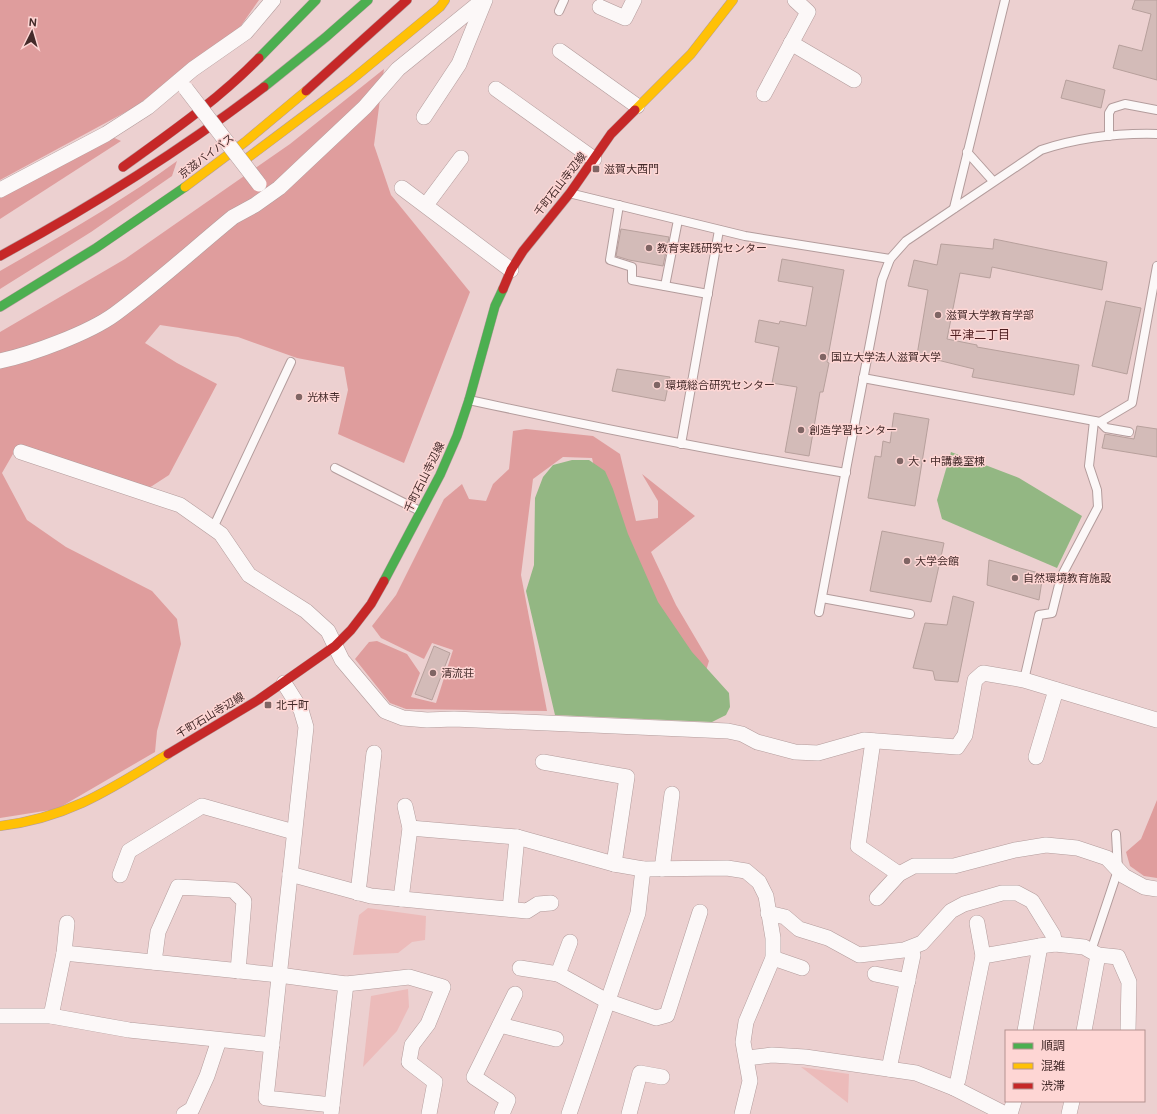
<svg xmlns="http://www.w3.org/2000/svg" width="1157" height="1114" font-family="'DM Sans','Noto Sans JP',sans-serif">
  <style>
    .green { fill: #ecbbba }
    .forest { fill: #df9d9d }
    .water { fill: #93b783 }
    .building { fill: #d3bbb8; stroke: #b7a09c }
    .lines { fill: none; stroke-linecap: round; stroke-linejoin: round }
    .lane-casing { stroke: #b39c9c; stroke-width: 10 }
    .street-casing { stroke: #b39c9c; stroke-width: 16 }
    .fast-casing { stroke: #b39c9c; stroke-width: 10 }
    .slow-casing { stroke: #b39c9c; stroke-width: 10 }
    .jam-casing { stroke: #b39c9c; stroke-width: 10 }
    .lane { stroke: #fcf8f8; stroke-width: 8 }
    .street { stroke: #fcf8f8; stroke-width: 15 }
    .fast { stroke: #4caf50; stroke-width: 9 }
    .slow { stroke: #ffc107; stroke-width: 9 }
    .jam { stroke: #c62828; stroke-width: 9 }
    .street-bridge-casing { stroke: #b39c9c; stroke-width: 16; stroke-linecap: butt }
    .street-bridge { stroke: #fcf8f8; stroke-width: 15 }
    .poi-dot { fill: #7f6564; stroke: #fed6d4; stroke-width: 1.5 }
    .labels { text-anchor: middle; stroke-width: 3; stroke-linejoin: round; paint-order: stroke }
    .street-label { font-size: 11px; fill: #442b2a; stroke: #fed6d4 }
    .poi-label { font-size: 11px; fill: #442b2a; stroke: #fed6d4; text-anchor: start }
    .neighbourhood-label { font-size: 12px; fill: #4e1d1f; stroke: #fed6d4 }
  </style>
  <rect width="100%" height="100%" fill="#ecd0d0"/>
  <g class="green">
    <path d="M368 908 426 916 425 940 412 942 398 953 353 955 359 915Z"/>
    <path d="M408 989 409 1007 397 1031 363 1067 371 996Z"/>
    <path d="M801 1067 849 1074 848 1103Z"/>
  </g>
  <g class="forest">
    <path d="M0 0H259L240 27 135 107 0 180Z"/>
    <path d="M384 69 374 145 391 195 470 292 404 463 338 434 348 390 344 367 297 358 238 337 160 325 145 343 177 363 217 384 169 475 149 488 17 447 2 473 27 520 66 547 152 591 177 619 181 644 157 731 155 752 57 809 0 818V332L125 259 290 144Z"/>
    <path d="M108 135 121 141 0 219V195Z"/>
    <path d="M177 161 172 176 91 232 0 289V271C61 236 121 202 177 161Z"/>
    <path d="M526 429 593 436 620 454 636 521 658 518V501L642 474 695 516 651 552 676 605 709 661 704 677 654 613 603 506 592 458 563 457 533 479 521 575 547 711 406 709 390 703 355 659 369 642 377 641 407 654 420 673 411 697 436 703 453 650 432 643 424 659 381 638 372 626 396 595 444 499 462 484 469 499 486 501 493 484 509 469 513 431Z"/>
    <path d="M1157 800V878L1144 876 1130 866 1126 852 1141 839Z"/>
  </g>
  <g class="water">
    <path d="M951 452 1019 478 1082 516 1057 568 942 519 937 500Z"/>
    <path d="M572 460H589L605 471 613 489 628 534 658 602 692 652 729 693 730 707 726 715 712 722 555 715 526 591 534 565 535 498 543 477 553 465Z"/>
  </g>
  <g class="building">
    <path d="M1135 0H1157V80L1113 68 1119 45 1142 51 1151 14 1132 9Z"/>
    <path d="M1066 80 1105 90 1101 108 1061 98Z"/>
    <path d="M621 229 669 237 663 266 629 260 616 256Z"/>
    <path d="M994 239 1107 262 1102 290 992 267 990 278 960 273 947 339 977 345V347L1079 365 1074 395 972 377 974 369 917 355 928 290 908 286 914 260 937 265 941 244 993 249Z"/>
    <path d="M782 259 844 270 827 362 829 363 823 392H820L809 456 785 452 797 387 772 383 779 347 755 342 759 320 779 324 780 321 806 326 813 287 778 281Z"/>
    <path d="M1106 301 1141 308 1127 374 1092 366Z"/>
    <path d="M617 369 670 377 665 401 612 391Z"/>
    <path d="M894 413 929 419 915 506 868 498 875 456 881 457 883 441 890 443Z"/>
    <path d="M1137 426 1157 429V457L1102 448 1105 434 1134 439Z"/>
    <path d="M882 531 944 543 931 602 870 591Z"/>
    <path d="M989 560 1043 574 1039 600 987 585Z"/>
    <path d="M953 596 974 602 958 682 935 680 933 671 913 668 925 623 947 625Z"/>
    <path d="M434 646 450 653 432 700 415 694Z"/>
  </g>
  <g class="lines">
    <defs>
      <g id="lane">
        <path d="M559 11 564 0"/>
        <path d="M1109 136V113L1112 108 1125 104 1157 110"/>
        <path d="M967 152 993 181"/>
        <path d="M573 194 745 236 890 259"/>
        <path d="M619 205 610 260 632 267V280L708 294"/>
        <path d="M954 208 1005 0"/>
        <path d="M665 286 678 220"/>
        <path d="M863 378 1100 422 1106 428 1129 432"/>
        <path d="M469 400C594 427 720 452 846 473"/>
        <path d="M1100 422 1132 403 1157 266"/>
        <path d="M681 444 719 230"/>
        <path d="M335 468 420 511"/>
        <path d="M213 528 291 362"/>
        <path d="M822 598 910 614"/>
        <path d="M819 612 882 280 890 259 906 241 1041 150C1078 138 1118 133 1157 134"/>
        <path d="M1024 680 1039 615 1052 613 1061 577 1098 507 1097 490 1089 466 1094 421"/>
        <path d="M1091 951 1118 870 1116 834"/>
      </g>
      <g id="street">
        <path d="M600 7 625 18 634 0"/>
        <path d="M791 43 854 80"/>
        <path d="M560 51 637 106"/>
        <path d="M496 89 594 159"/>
        <path d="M764 94 808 12 795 0"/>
        <path d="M424 117 459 64 485 0"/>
        <path d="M402 188 511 270"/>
        <path d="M0 190 106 134 148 107 193 69 246 32 273 0"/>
        <path d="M426 205 461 158"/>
        <path d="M0 361C32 354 89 333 115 314 156 284 194 249 233 217L255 205 279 188 365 107 398 69 483 0"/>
        <path d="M21 452 180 505 221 534 249 575 306 611 328 631 342 660 385 711 403 718 427 720 454 719 728 731 742 734 757 742 795 752 818 753 864 740 957 747 965 735 975 680 983 673 1024 680 1157 720"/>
        <path d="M284 683 301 710 306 727 266 1098 332 1105"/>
        <path d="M873 741 858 846 899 874"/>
        <path d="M1036 757 1056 690"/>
        <path d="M543 762 627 777 614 864"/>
        <path d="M410 828 517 837 614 864 643 869 727 868 746 871 759 882 766 896 773 938V958L746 1022 743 1042 750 1081 742 1114"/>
        <path d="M662 869 672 794"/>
        <path d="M290 874 371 896 527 911 538 904 551 903"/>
        <path d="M120 875 129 851 202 806 294 832"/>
        <path d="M358 893 374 753"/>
        <path d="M877 898 899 874 914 866H954L1015 850 1046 845 1077 848 1107 858 1124 876 1144 887 1157 889"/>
        <path d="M401 899 410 828 405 806"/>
        <path d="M510 909 517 837"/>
        <path d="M768 913 785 917 799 929 828 938 859 955 904 950 922 943 951 911 964 904 1002 893H1017L1032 901 1053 935 1055 944 1040 946"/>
        <path d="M977 923 983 956"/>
        <path d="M1055 944 1084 947 1098 955 1084 1031"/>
        <path d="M64 953 279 975 346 984 409 977 443 987 428 1024 412 1045 409 1062 435 1082 429 1114"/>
        <path d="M1098 955 1118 957 1129 982 1128 1031"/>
        <path d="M773 958 802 968"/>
        <path d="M154 962 158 932 178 887 233 890 244 901 238 971"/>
        <path d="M520 968 558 974 607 1001 656 1018 667 1015 700 912"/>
        <path d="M558 974 570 942"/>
        <path d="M875 974 908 981"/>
        <path d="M0 1016H51L129 1030 272 1045"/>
        <path d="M51 1016 64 953 67 923"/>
        <path d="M500 1025 556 1039"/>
        <path d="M747 1058 772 1055 805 1057 916 1073 954 1088 1005 1114"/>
        <path d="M889 1069 913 955"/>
        <path d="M954 1088 958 1080 983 956 1040 946 1025 1031"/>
        <path d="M184 1114 192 1109 207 1076 219 1040"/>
        <path d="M331 1114 346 984"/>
        <path d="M502 1114 508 1100 474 1077 515 994"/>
        <path d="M569 1114 638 913 643 869"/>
        <path d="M629 1114 640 1073 662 1077"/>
        <path d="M1010 1114 1014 1101"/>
        <path d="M1069 1114 1072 1101"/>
      </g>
      <g id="fast">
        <path d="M259 58 316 0"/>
        <path d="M264 87 326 37 368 0"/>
        <path d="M0 307 96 248 185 187"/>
        <path d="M384 581 440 475 457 436 469 400 495 306 503 289"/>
      </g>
      <g id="slow">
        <path d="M635 110 691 54 733 0"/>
        <path d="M246 159 350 81 440 7 445 0"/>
        <path d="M185 187 245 142 306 91"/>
        <path d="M0 826C68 818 111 789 168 754"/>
      </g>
      <g id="jam">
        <path d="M306 91 407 0"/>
        <path d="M123 167C170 133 218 100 259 58"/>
        <path d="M0 256C92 206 180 151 264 87"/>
        <path d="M503 289 511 270 523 251 570 193 611 134 635 110"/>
        <path d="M168 754 258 700 335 646 351 630 371 604 384 581"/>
      </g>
    </defs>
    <use href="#lane" class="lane-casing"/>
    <use href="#street" class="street-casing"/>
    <use href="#fast" class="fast-casing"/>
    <use href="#slow" class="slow-casing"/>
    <use href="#jam" class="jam-casing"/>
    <use href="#lane" class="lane"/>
    <use href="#street" class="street"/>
    <use href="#fast" class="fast"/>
    <use href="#slow" class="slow"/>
    <use href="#jam" class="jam"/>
    <defs>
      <path id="street-bridge" d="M186 89 259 184"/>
    </defs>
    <use href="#street-bridge" class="street-bridge-casing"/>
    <use href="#street-bridge" class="street-bridge"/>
  </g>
  <g class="poi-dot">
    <rect x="592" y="165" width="8" height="8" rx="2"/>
    <circle cx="649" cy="248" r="4"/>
    <circle cx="938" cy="315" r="4"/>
    <circle cx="823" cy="357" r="4"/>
    <circle cx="657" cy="385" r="4"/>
    <circle cx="299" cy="397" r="4"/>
    <circle cx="801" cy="430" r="4"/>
    <circle cx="900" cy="461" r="4"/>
    <circle cx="907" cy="561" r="4"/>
    <circle cx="1015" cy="578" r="4"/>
    <circle cx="433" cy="673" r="4"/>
    <rect x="264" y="701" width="8" height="8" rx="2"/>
  </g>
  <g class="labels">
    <g class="street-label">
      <text transform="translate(206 156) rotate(-37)" y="4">京滋バイパス</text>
      <text transform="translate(560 184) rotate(-52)" y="4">千町石山寺辺線</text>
      <text transform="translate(424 477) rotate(-64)" y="4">千町石山寺辺線</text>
      <text transform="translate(210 715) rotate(-31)" y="4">千町石山寺辺線</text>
    </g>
    <g class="poi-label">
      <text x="604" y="173">滋賀大西門</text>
      <text x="657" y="252">教育実践研究センター</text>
      <text x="946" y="319">滋賀大学教育学部</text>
      <text x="831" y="361">国立大学法人滋賀大学</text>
      <text x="665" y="389">環境総合研究センター</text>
      <text x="307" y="401">光林寺</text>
      <text x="809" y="434">創造学習センター</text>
      <text x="908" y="465">大・中講義室棟</text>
      <text x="915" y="565">大学会館</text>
      <text x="1023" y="582">自然環境教育施設</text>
      <text x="441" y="677">清流荘</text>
      <text x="276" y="709">北千町</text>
    </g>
    <g class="neighbourhood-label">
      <text x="980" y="339">平津二丁目</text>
    </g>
  </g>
  <rect x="1005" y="1030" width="140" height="72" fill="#fed6d4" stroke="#b49290"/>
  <rect x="1013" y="1043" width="20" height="6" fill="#4caf50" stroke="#b49290"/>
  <text x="1041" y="1050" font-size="12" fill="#442b2a">順調</text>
  <rect x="1013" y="1063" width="20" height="6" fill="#ffc107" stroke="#b49290"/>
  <text x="1041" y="1070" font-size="12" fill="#442b2a">混雑</text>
  <rect x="1013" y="1083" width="20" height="6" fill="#c62828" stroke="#b49290"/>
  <text x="1041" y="1090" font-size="12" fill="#442b2a">渋滞</text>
  <g transform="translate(32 32) rotate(5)" stroke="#fed6d4" stroke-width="3" paint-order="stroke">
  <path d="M0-3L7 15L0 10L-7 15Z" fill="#442b2a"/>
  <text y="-6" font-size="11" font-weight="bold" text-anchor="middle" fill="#442b2a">N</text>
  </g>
</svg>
